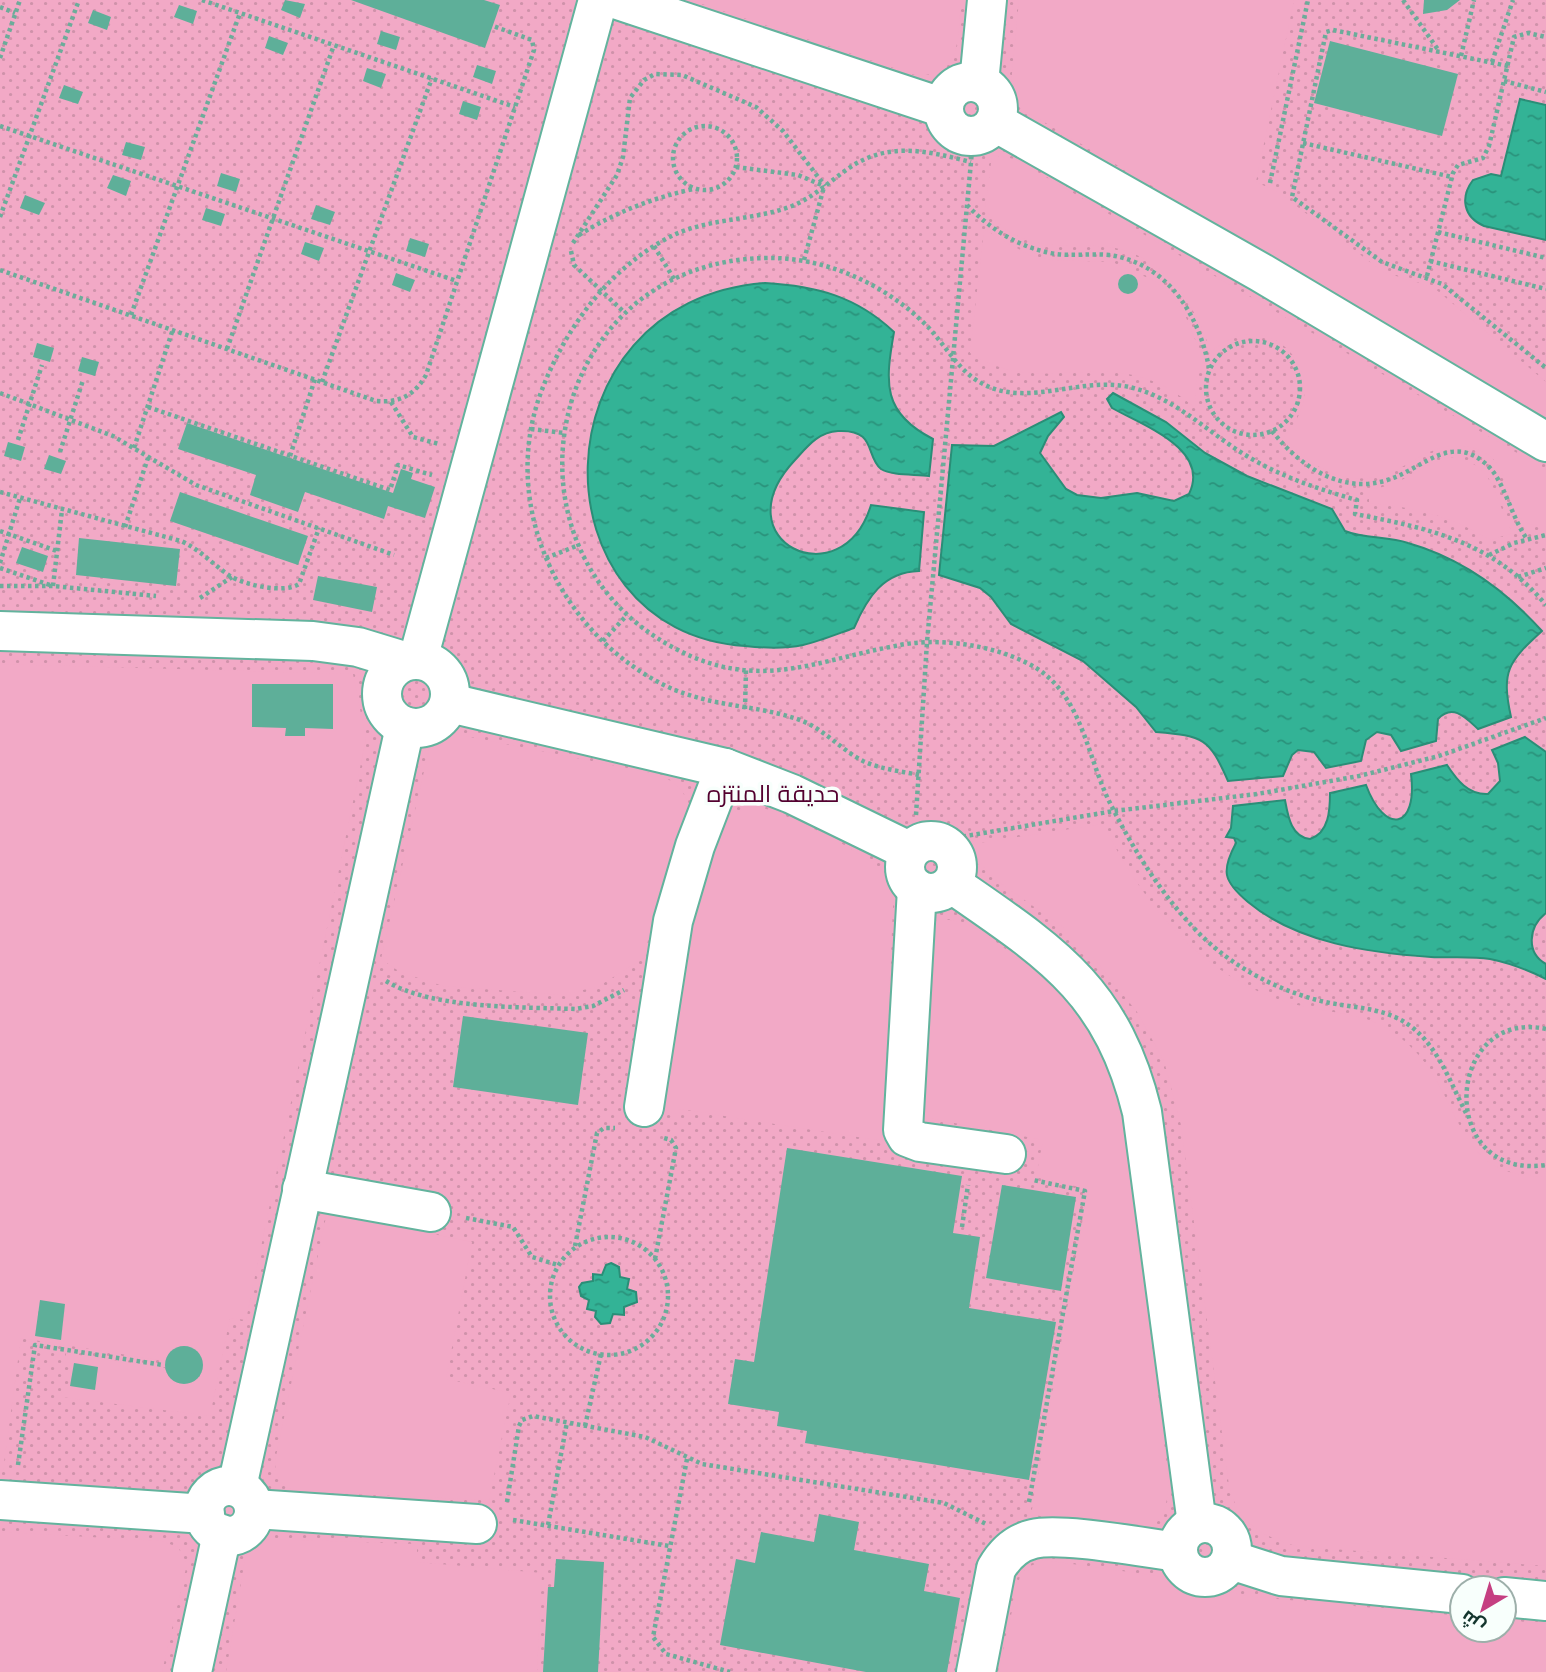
<svg xmlns="http://www.w3.org/2000/svg" width="1546" height="1672" font-family="'DM Sans',Cairo,sans-serif">
  <style>
    .park { fill: url(#park-dots); fill-rule: evenodd }
    .garden { fill: #f2a9c6; fill-rule: evenodd }
    .water { fill: url(#water-ripples); stroke: #2a8e77; stroke-width: 2 }
    .building { fill: #5eaf99 }
    .lines { fill: none; stroke-linecap: round; stroke-linejoin: round }
    .minor-casing { stroke: #63b39d; stroke-width: 42 }
    .path { stroke: #6cac9a; stroke-width: 4.5; stroke-dasharray: 3.5 3.5; stroke-linecap: butt }
    .minor { stroke: #fff; stroke-width: 38 }
    .labels { text-anchor: middle; stroke-width: 7; stroke-linejoin: round; paint-order: stroke }
    .park-label { font-size: 24px; fill: #53012f; stroke: #f8fffc }
  </style>
  <defs>
    <pattern id="park-dots" width="8" height="8" patternUnits="userSpaceOnUse" patternTransform="scale(1.75)"><rect width="8" height="8" fill="#f2a9c6"/><path d="M2 2h.1M6 6h.1" fill="none" stroke="#cf92aa" stroke-width="1.8" stroke-linecap="round"/></pattern>
    <pattern id="water-ripples" width="26" height="14" patternUnits="userSpaceOnUse" patternTransform="scale(1.75)"><rect width="26" height="14" fill="#33b396"/><path d="M2 4q2-2 4 0t4 0M15 11q2-2 4 0t4 0" fill="none" stroke="#2a927b"/></pattern>
  </defs>
  <rect width="100%" height="100%" fill="#9eefd7"/>
  <path class="park" d="M0 0H1546V1672H0ZM1462 1588H1504V1630H1462Z"/>
  <g class="garden">
    <path d="M690 0H961C958 34 963 78 915 75Z"/>
    <path d="M1019 0H1294L1256 182 1278 192 1383 272 1433 287 1546 382V419L1022 109 1012 95 1011 84Z"/>
    <path d="M992 155 1015 159 1546 470V526C1489 529 1529 452 1462 446 1439 444 1421 456 1402 467 1357 492 1314 473 1284 436 1340 379 1270 298 1211 352 1193 299 1160 248 1097 246 1050 245 1020 250 985 210Z"/>
    <path d="M984 229 1029 255 1050 260 1112 262 1157 282 1183 310 1205 364 1197 375 1195 408C1114 336 1049 403 970 353Z"/>
    <path d="M1454 457C1497 465 1494 501 1513 533L1490 540C1451 516 1414 507 1369 503V489C1409 486 1420 461 1454 457Z"/>
    <path d="M0 664 353 674 366 739 246 1320 230 1318 210 1416 61 1397 62 1384 95 1389 98 1367 65 1362 66 1353 165 1368 171 1379 181 1384 199 1378C211 1350 178 1334 165 1361L21 1338 3 1470H0ZM252 684H333V729L305 728V736L285 735 286 728 252 727ZM40 1301 65 1304 60 1339 35 1336Z"/>
    <path d="M445 732 657 774C679 783 688 794 691 817L656 905 644 958 599 986 563 995 443 986 400 972 381 959 430 745Z"/>
    <path d="M755 806C786 812 880 858 894 884L883 1141 680 1109 679 1114 667 1111 668 1106 663 1105 691 930 710 868 715 833 731 813Z"/>
    <path d="M1103 824C1142 902 1198 973 1283 1001 1336 1018 1371 1006 1414 1050 1463 1100 1455 1180 1546 1176V1566L1296 1546C1261 1536 1238 1523 1229 1486L1181 1125 1164 1061 1137 1012 1093 957 1064 928 992 877 966 845Z"/>
    <path d="M940 919C973 921 981 931 1007 950 1077 999 1099 1037 1124 1118L1169 1483C1167 1500 1166 1518 1150 1528L1031 1515 1088 1189 1036 1177 1043 1140 923 1117 933 924Z"/>
    <path d="M327 1212 472 1242 446 1379 511 1393 489 1500 302 1492C284 1489 275 1479 275 1461Z"/>
    <path d="M0 1532 161 1541 178 1547 187 1564 162 1672H0Z"/>
    <path d="M270 1539 417 1544V1562L542 1573 537 1672H226L245 1559 250 1549Z"/>
    <path d="M1044 1560 1186 1580 1247 1596 1462 1616V1630H1504V1620L1546 1624V1672H998L1020 1576 1026 1568Z"/>
  </g>
  <g class="water">
    <path d="M1520 99 1546 105V240L1484 226C1463 217 1460 197 1473 180L1491 174 1501 176Z"/>
    <path d="M765 283C816 286 856 296 894 332 885 383 882 413 933 439L929 476C916 474 892 476 881 469 865 456 877 429 838 431 818 432 807 447 795 460 719 541 842 600 871 505L924 512 919 571C883 572 867 598 854 628 837 634 820 641 803 645 784 649 764 648 745 646 532 632 532 301 765 283Z"/>
    <path d="M1113 393 1166 422 1205 453 1247 476 1332 509 1345 531C1365 539 1388 536 1408 543 1461 558 1506 591 1542 631 1508 662 1501 671 1511 717L1478 729C1466 718 1453 703 1438 719L1436 741 1401 751 1391 735 1377 732 1366 740 1361 761 1326 768 1314 752 1298 750 1292 755 1283 776 1228 781C1209 738 1204 736 1156 732L1136 707 1083 661 1011 624 991 597 980 588 939 575 952 445 994 446 1061 412 1064 417 1048 436 1040 453 1066 489 1077 495 1101 498 1137 493 1174 501 1189 494C1211 449 1142 425 1112 408L1107 399Z"/>
    <path d="M1525 737 1546 752V913C1528 927 1526 953 1546 964V979C1528 970 1510 963 1490 959 1471 956 1451 958 1431 957 1370 953 1297 943 1248 902 1223 881 1221 871 1236 843L1234 838 1226 837 1231 828 1233 806 1285 800C1288 816 1291 837 1310 839 1329 833 1330 810 1330 793L1366 785C1385 836 1418 829 1411 774L1447 765C1457 780 1468 795 1488 794L1500 781 1498 763 1492 750Z"/>
    <path d="M611 1263 619 1267 620 1277 629 1279 627 1289 636 1292 637 1302 624 1307V1315L613 1314 610 1323 601 1324 595 1317 596 1311 587 1309 589 1300 581 1296 579 1287 582 1283 593 1281V1274L602 1275 606 1265Z"/>
  </g>
  <g class="building">
    <path d="M285 0 305 4 300 18 281 10Z"/>
    <path d="M351 0H484L500 5 485 48Z"/>
    <path d="M1424 0H1460L1447 10 1423 14Z"/>
    <path d="M179 5 197 11 193 24 174 17Z"/>
    <path d="M93 10 111 17 107 30 88 23Z"/>
    <path d="M381 31 400 37 396 50 377 44Z"/>
    <path d="M269 36 288 43 283 55 265 48Z"/>
    <path d="M1330 41 1458 74 1442 136 1314 103Z"/>
    <path d="M477 65 496 71 492 84 473 77Z"/>
    <path d="M367 68 386 74 381 88 363 81Z"/>
    <path d="M64 85 83 92 78 104 59 98Z"/>
    <path d="M463 101 481 107 477 120 459 114Z"/>
    <path d="M126 142 145 147 141 160 122 155Z"/>
    <path d="M221 173 240 179 236 192 217 186Z"/>
    <path d="M113 175 131 181 126 196 107 188Z"/>
    <path d="M25 195 45 203 39 215 20 208Z"/>
    <path d="M316 205 335 212 330 225 311 219Z"/>
    <path d="M206 208 225 214 221 226 202 220Z"/>
    <path d="M410 238 429 244 425 257 406 251Z"/>
    <path d="M305 242 324 248 319 261 301 254Z"/>
    <path d="M396 273 415 280 410 292 392 285Z"/>
    <circle cx="1128" cy="284" r="10"/>
    <path d="M37 343 54 348 50 362 33 357Z"/>
    <path d="M82 357 99 362 95 376 78 371Z"/>
    <path d="M187 423 393 493 401 469 413 473 411 479 435 487 425 518 388 506 384 519 305 492 298 512 250 495 256 475 178 449Z"/>
    <path d="M8 442 25 447 21 461 4 456Z"/>
    <path d="M49 455 66 461 61 474 44 469Z"/>
    <path d="M180 492 308 536 298 565 170 521Z"/>
    <path d="M79 538 180 549 176 586 76 575Z"/>
    <path d="M22 547 48 556 43 572 16 563Z"/>
    <path d="M318 576 377 587 372 612 313 600Z"/>
    <path d="M252 684H333V729L305 728V736H285L286 728 252 727Z"/>
    <path d="M463 1016 588 1033 578 1105 453 1087Z"/>
    <path d="M787 1148 962 1176 953 1233 980 1237 969 1308 1056 1322 1029 1480 805 1443 807 1431 777 1426 779 1412 728 1404 735 1359 754 1362Z"/>
    <path d="M1002 1185 1076 1197 1061 1291 986 1278Z"/>
    <path d="M40 1300 65 1304 61 1340 35 1336Z"/>
    <circle cx="184" cy="1365" r="19"/>
    <path d="M74 1363 98 1367 95 1390 70 1386Z"/>
    <path d="M819 1514 859 1522 854 1550 929 1564 924 1591 960 1598 947 1672H866L720 1645 736 1559 755 1563 761 1532 814 1542Z"/>
    <path d="M556 1559 604 1562 598 1672H543L548 1587H554Z"/>
  </g>
  <g class="lines">
    <defs>
      <g id="minor">
        <path d="M618 0 944 108"/>
        <circle cx="971" cy="109" r="27"/>
        <path d="M979 83 987 0"/>
        <path d="M995 122 1260 272 1546 442"/>
        <path d="M0 631 313 641 358 647 404 661"/>
        <path d="M418 659 598 0"/>
        <circle cx="416" cy="694" r="34"/>
        <path d="M450 703 725 768 792 794 909 851"/>
        <circle cx="931" cy="867" r="26"/>
        <path d="M952 884C1050 952 1112 989 1142 1112L1197 1524"/>
        <path d="M917 889 903 1130 907 1137 920 1142 1006 1154"/>
        <path d="M644 1107 673 921 695 846 725 768"/>
        <path d="M302 1189 431 1212"/>
        <circle cx="229" cy="1511" r="25"/>
        <path d="M237 1487 405 727"/>
        <path d="M0 1500 205 1514"/>
        <path d="M254 1509 477 1524"/>
        <circle cx="1205" cy="1550" r="27"/>
        <path d="M1231 1560 1281 1576 1462 1594"/>
        <path d="M1504 1597 1546 1601"/>
        <path d="M192 1672 222 1534"/>
        <path d="M976 1672 996 1569C1004 1555 1016 1543 1033 1539 1061 1532 1145 1548 1178 1552"/>
      </g>
    </defs>
    <use href="#minor" class="minor-casing"/>
    <g class="path">
      <path d="M202 0 515 107"/>
      <path d="M1403 0 1439 51"/>
      <path d="M0 7 15 13"/>
      <path d="M1461 56 1474 0"/>
      <path d="M0 58 20 0"/>
      <path d="M1492 62 1513 0"/>
      <path d="M1508 66 1333 30 1326 32 1292 197 1382 262 1442 284 1546 368"/>
      <path d="M1504 81 1546 92"/>
      <path d="M0 126 457 281"/>
      <circle cx="705" cy="158" r="32"/>
      <path d="M1303 143 1452 177"/>
      <path d="M736 167 798 175 824 186"/>
      <path d="M1270 183 1308 0"/>
      <path d="M967 205C990 229 1017 246 1050 253 1070 257 1089 253 1109 255 1167 263 1199 314 1209 368"/>
      <path d="M0 217 79 0"/>
      <path d="M1438 232 1546 258"/>
      <path d="M579 235C616 212 650 199 693 189"/>
      <path d="M573 243 617 175 623 157 630 98 644 80 655 74 682 75 756 107 783 131 825 186"/>
      <path d="M654 246 674 279"/>
      <path d="M571 251 574 265 625 313"/>
      <path d="M804 260 824 187"/>
      <path d="M1430 261 1546 289"/>
      <path d="M0 270 376 401C399 403 414 396 426 375L534 50 532 40 493 26"/>
      <path d="M1427 276 1453 173 1458 165 1483 158 1489 146 1514 37 1528 33 1546 37"/>
      <path d="M131 315 240 13"/>
      <circle cx="1253" cy="388" r="47"/>
      <path d="M227 349 334 45"/>
      <path d="M322 382 432 78"/>
      <path d="M0 393 113 436 196 485 394 555"/>
      <path d="M391 402 413 437 439 444"/>
      <path d="M148 407 390 490 398 465 432 475"/>
      <path d="M531 429 564 433"/>
      <path d="M1272 431C1301 468 1345 497 1393 478 1425 466 1452 434 1486 464 1504 479 1511 517 1527 539"/>
      <path d="M18 440 42 365"/>
      <path d="M134 448 173 329"/>
      <path d="M60 452 83 380"/>
      <path d="M290 456 315 379"/>
      <path d="M0 492 181 541C201 550 212 564 230 576 245 585 284 594 299 584L319 528"/>
      <path d="M125 527 148 458"/>
      <path d="M0 531 57 551"/>
      <path d="M1489 555 1514 543 1546 535"/>
      <path d="M546 558 579 545"/>
      <path d="M0 563 20 498"/>
      <path d="M0 568 53 586 62 510"/>
      <path d="M1518 577 1546 568"/>
      <path d="M0 586H53L156 596"/>
      <path d="M200 598 232 577"/>
      <path d="M603 641 627 615"/>
      <path d="M745 709 746 670"/>
      <path d="M919 775C900 771 880 769 863 761 840 749 824 729 800 720 755 704 713 708 666 686 560 634 500 507 540 395 563 332 605 273 664 240 704 217 750 222 792 206 814 197 830 181 849 168 889 141 927 151 971 162"/>
      <path d="M916 815 927 642 972 151"/>
      <path d="M942 840 1114 811 1257 794 1359 776 1439 756 1546 718"/>
      <path d="M386 981C431 1009 522 1007 575 1009L593 1006 624 990"/>
      <path d="M1546 1029C1445 1007 1435 1181 1546 1165"/>
      <path d="M1466 1113C1451 1084 1439 1049 1413 1028 1384 1005 1350 1009 1317 1000 1269 987 1225 962 1192 926 1160 892 1132 847 1111 805 1086 757 1083 690 1027 663 989 644 936 637 895 646 814 661 758 692 676 649 486 550 546 260 767 258 826 257 887 285 928 327 946 346 959 372 983 384 1030 409 1085 373 1137 389 1181 402 1213 437 1252 459 1285 478 1321 490 1357 500L1355 514C1432 529 1493 542 1546 605"/>
      <path d="M466 1218 513 1227 532 1257 558 1265"/>
      <path d="M962 1227 968 1185"/>
      <circle cx="609" cy="1296" r="59"/>
      <path d="M575 1246 597 1133 604 1128H615"/>
      <path d="M655 1259 676 1148 671 1140 664 1138"/>
      <path d="M585 1426 601 1354"/>
      <path d="M687 1459 653 1637 666 1654 730 1672"/>
      <path d="M18 1465 35 1345 163 1365"/>
      <path d="M507 1502 519 1426 522 1420 533 1416 645 1437 702 1464 944 1503 986 1524"/>
      <path d="M1029 1502 1085 1191 1033 1180"/>
      <path d="M513 1520 669 1546"/>
      <path d="M548 1525 567 1422"/>
    </g>
    <use href="#minor" class="minor"/>
  </g>
  <g class="labels">
    <g class="park-label">
      <text x="773" y="802">حديقة المنتزه</text>
    </g>
  </g>
  <g transform="translate(1483 1609) rotate(218)"><circle r="33" fill="#f8fffc" stroke="#9dafaa" stroke-width="2"/>
  <path d="M0-5L12 26L0 18L-12 26Z" fill="#c53f81"/>
  <text y="-10" font-size="19" font-weight="bold" text-anchor="middle" fill="#14362e">ش</text>
  </g>
</svg>
